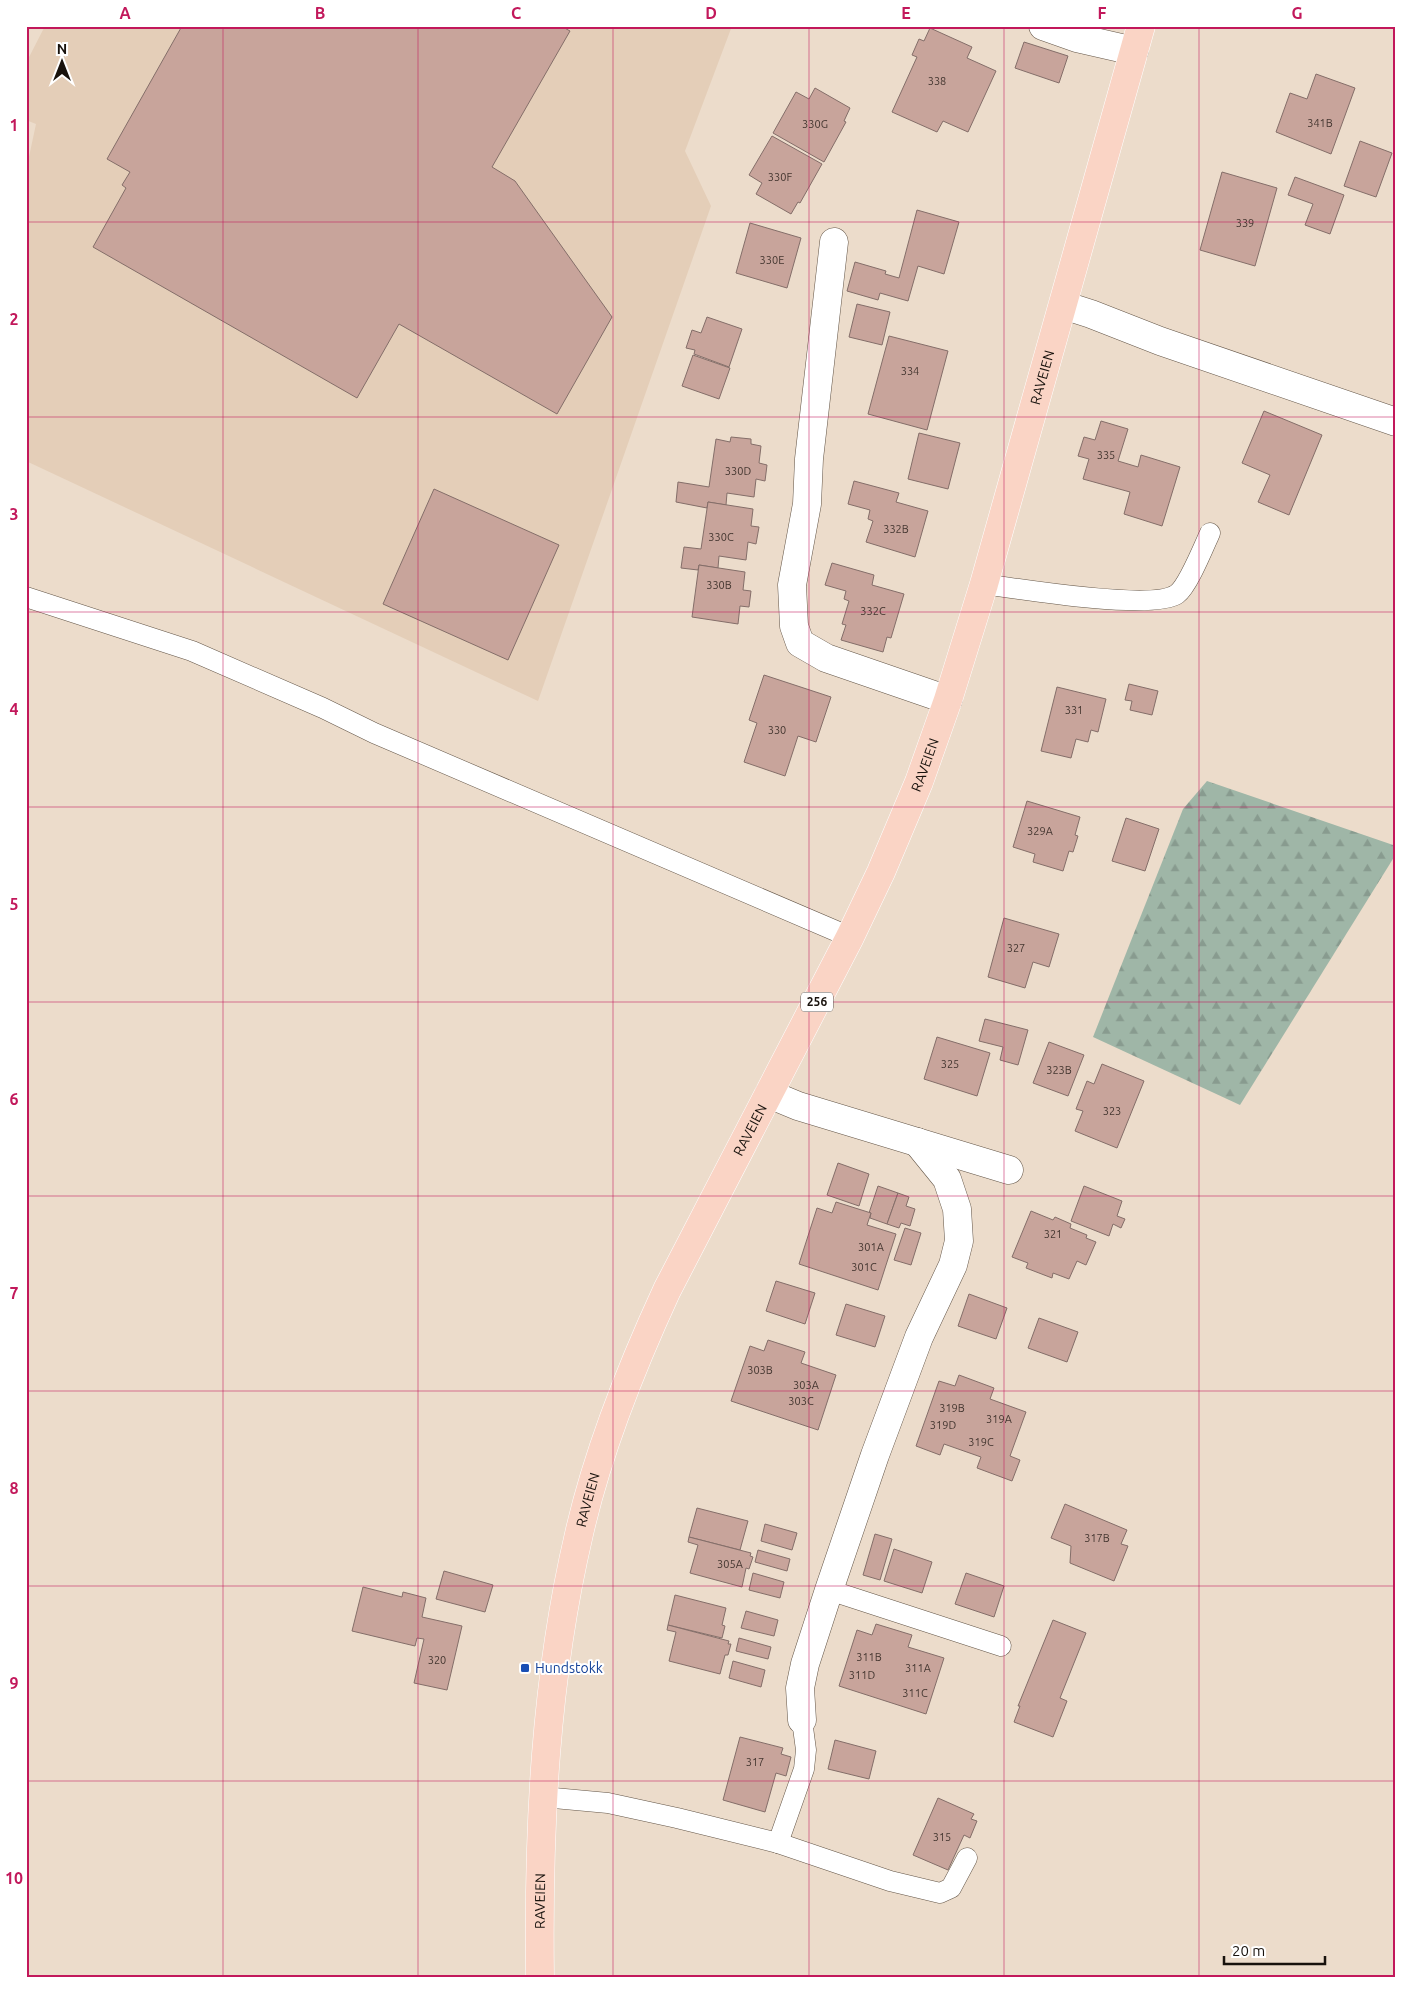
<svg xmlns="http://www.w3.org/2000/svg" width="1422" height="2003" font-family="Ubuntu,sans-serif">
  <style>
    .built { fill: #e4ceb8 }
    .forest { fill: url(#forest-firs) }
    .building { fill: #c8a49b; stroke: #846e69 }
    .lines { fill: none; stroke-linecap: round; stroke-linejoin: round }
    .lane-casing { stroke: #645648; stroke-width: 21 }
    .street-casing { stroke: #645648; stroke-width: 29 }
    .primary-casing { stroke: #fff; stroke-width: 29 }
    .lane { stroke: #fff; stroke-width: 20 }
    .street { stroke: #fff; stroke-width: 28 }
    .primary { stroke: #fad4c5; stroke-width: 28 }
    .grid { fill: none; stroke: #c2185b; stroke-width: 1; stroke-opacity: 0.55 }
    .transit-dot { fill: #1a4fb4; stroke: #fff; stroke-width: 2 }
    .labels { text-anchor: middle; stroke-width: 4; stroke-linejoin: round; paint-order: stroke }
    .number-label { font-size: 11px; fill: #443630 }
    .shield { fill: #fff; stroke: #5d5956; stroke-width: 1 }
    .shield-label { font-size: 12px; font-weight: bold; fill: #18120d }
    .street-label { font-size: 14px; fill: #18120d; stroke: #fff }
    .transit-label { font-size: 14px; fill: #164399; stroke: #fff; text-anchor: start }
    .neatline { fill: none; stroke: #c2185b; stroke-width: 2 }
    .grid-label { font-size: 16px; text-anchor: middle; font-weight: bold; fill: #c2185b }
  </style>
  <defs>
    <pattern id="forest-firs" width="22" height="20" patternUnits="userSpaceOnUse" patternTransform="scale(1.25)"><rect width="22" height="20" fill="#9fb6a7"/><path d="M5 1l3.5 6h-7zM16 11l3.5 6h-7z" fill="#889b8f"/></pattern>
  </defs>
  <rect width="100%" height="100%" fill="#ecdccb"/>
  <path class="built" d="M45 26H732L685 151 711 206 538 701 26 461V171L36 124 26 120V63Z"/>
  <path class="forest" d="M1207 781 1396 846V854L1240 1105 1093 1037 1183 809Z"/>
  <g class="building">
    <path d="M182 26H561L570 31 492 167 515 181 612 317 557 414 399 324 357 398 93 247 126 188 122 185 130 172 107 159Z"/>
    <path d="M930 28 972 47 967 58 996 71 968 132 943 121 937 132 892 112 917 57 912 55 919 39 924 41Z"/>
    <path d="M1024 42 1068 56 1059 83 1015 68Z"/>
    <path d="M1316 74 1355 88 1331 154 1276 132 1290 93 1307 99Z"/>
    <path d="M815 88 850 108 844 121 846 122 824 162 773 133 796 92 809 99Z"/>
    <path d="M772 136 822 164 800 203 798 202 791 214 756 194 762 183 749 175Z"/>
    <path d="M1360 141 1392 153 1376 197 1344 186Z"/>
    <path d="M1222 172 1277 188 1255 266 1200 250Z"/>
    <path d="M1295 177 1344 195 1330 234 1305 225 1313 204 1288 195Z"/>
    <path d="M917 210 959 222 944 274 918 266 908 301 880 293 878 300 847 291 855 262 886 271 885 274 899 278Z"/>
    <path d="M750 223 801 238 787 288 736 273Z"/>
    <path d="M857 304 890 312 882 345 849 337Z"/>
    <path d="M707 317 742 329 729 367 694 354 695 350 686 348 692 330 701 333Z"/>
    <path d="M889 336 948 351 927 430 868 414Z"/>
    <path d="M693 355 730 368 719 399 682 386Z"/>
    <path d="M1264 411 1322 435 1289 515 1258 502 1270 475 1242 463Z"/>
    <path d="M1101 421 1128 429 1118 461 1138 467 1141 455 1180 467 1162 526 1124 514 1130 492 1083 479 1089 459 1078 456 1084 437 1095 440Z"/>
    <path d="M919 433 960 443 948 489 908 479Z"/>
    <path d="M731 437 751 439V444L761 446 759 463 767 465 765 481 756 479 754 497 727 493 726 505 708 502 707 508 676 502 678 482 709 487 716 439 730 442Z"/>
    <path d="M854 481 899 493 896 502 928 511 915 557 866 542 873 521 868 519 870 510 848 504Z"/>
    <path d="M434 489 559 545 508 660 383 604Z"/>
    <path d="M708 502 753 509 751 526 759 527 756 544 748 542 746 560 719 556 718 568 699 565 698 570 681 568 684 547 701 549Z"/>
    <path d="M832 563 874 575 872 585 904 594 891 638 887 637 883 652 841 640 846 625 842 624 849 601 844 599 846 591 825 585Z"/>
    <path d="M699 565 745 572 743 590 751 591 749 607 740 606 738 624 692 617Z"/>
    <path d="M764 675 831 697 816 742 798 736 785 776 744 762 757 723 749 720Z"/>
    <path d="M1129 684 1158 691 1152 715 1130 710 1132 701 1125 700Z"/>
    <path d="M1057 687 1106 699 1098 732 1091 730 1088 742 1076 739 1071 758 1041 751Z"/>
    <path d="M1027 801 1080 817 1075 835 1078 836 1073 852 1069 851 1063 871 1033 862 1035 854 1013 847Z"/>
    <path d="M1126 818 1159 829 1145 871 1112 861Z"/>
    <path d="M1004 918 1059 934 1049 967 1033 962 1025 988 988 977Z"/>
    <path d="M985 1019 1028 1030 1018 1065 1000 1060 1003 1047 979 1041Z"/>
    <path d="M937 1037 990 1053 977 1096 924 1079Z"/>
    <path d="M1049 1042 1084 1055 1068 1096 1033 1083Z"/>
    <path d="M1102 1064 1144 1081 1117 1148 1075 1131 1083 1111 1076 1109 1087 1081 1094 1084Z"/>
    <path d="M838 1163 869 1174 859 1206 827 1195Z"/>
    <path d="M878 1186 898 1193 887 1224 870 1218 871 1213H869Z"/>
    <path d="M1084 1186 1122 1201 1117 1216 1125 1219 1121 1228 1113 1224 1109 1236 1071 1221Z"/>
    <path d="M898 1193 909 1197 906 1206 915 1209 910 1226 901 1223 899 1228 887 1224Z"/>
    <path d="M836 1202 871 1213 867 1225 896 1234 878 1290 799 1264 817 1208 832 1213Z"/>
    <path d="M1031 1211 1053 1220 1055 1217 1071 1224 1070 1228 1087 1235 1086 1238 1096 1242 1086 1265 1077 1261 1069 1279 1053 1273 1052 1278 1026 1268 1028 1263 1012 1257Z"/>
    <path d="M905 1228 921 1233 911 1265 894 1260Z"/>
    <path d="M776 1281 815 1293 805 1324 766 1311Z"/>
    <path d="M969 1294 1007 1308 996 1339 958 1326Z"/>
    <path d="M846 1304 885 1316 875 1347 836 1335Z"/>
    <path d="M1039 1318 1078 1332 1067 1362 1028 1348Z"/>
    <path d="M768 1340 805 1352 801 1363 836 1375 818 1430 731 1401 750 1346 764 1351Z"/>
    <path d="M959 1375 994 1388 990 1399 1026 1412 1010 1456 1020 1460 1012 1481 977 1468 981 1457 944 1444 940 1455 916 1446 939 1381 955 1386Z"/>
    <path d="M1065 1504 1127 1530 1121 1544 1128 1546 1114 1581 1070 1563 1071 1546 1051 1538Z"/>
    <path d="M697 1508 748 1521 740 1550 689 1537Z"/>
    <path d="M765 1524 797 1533 792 1550 761 1541Z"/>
    <path d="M875 1534 892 1539 880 1580 863 1575Z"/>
    <path d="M689 1537 751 1553 750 1556 753 1557 749 1569 746 1568 742 1587 690 1573 698 1545 688 1542Z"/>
    <path d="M894 1549 932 1562 922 1593 884 1581Z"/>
    <path d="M758 1550 790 1559 787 1571 755 1562Z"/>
    <path d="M444 1571 493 1585 485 1612 436 1599Z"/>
    <path d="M753 1573 784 1582 780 1598 749 1590Z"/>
    <path d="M966 1573 1004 1586 994 1617 955 1604Z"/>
    <path d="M363 1587 402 1597 403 1592 426 1598 422 1617 462 1626 447 1690 414 1683 424 1639 417 1638 415 1646 352 1631Z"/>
    <path d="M675 1595 726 1608 722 1625 725 1626 722 1638 668 1625Z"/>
    <path d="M746 1611 778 1620 774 1636 741 1628Z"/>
    <path d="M1053 1620 1086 1633 1060 1698 1067 1701 1053 1737 1014 1722 1020 1706H1018Z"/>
    <path d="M876 1624 912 1635 908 1647 944 1658 926 1714 839 1686 857 1630 872 1635Z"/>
    <path d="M668 1625 729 1641 728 1644H731L728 1655H725L720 1674 669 1661 676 1632 667 1630Z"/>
    <path d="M739 1638 771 1647 768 1659 736 1651Z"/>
    <path d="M733 1661 765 1670 761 1687 729 1678Z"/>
    <path d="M740 1737 783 1748 781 1754 791 1757 786 1776 776 1773 765 1812 723 1800Z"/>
    <path d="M835 1740 876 1751 869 1779 828 1769Z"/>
    <path d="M938 1798 974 1814 971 1819 977 1821 970 1838 964 1835 948 1870 913 1855Z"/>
  </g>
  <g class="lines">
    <defs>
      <g id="lane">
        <path d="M984 584C1018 589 1153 611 1177 594 1188 586 1204 546 1210 533"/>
        <path d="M26 597 192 651 323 708 374 733 850 937"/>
        <path d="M829 1590 1001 1646"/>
        <path d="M543 1797 608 1803 677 1818 778 1843 890 1881 940 1893 951 1888 967 1858"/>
        <path d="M778 1843 804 1769 806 1750 802 1720"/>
      </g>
      <g id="street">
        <path d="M1043 26 1077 38 1134 51"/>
        <path d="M834 242 809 459 807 504 792 585 794 626 800 643 826 658 948 700"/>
        <path d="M1063 305 1091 314 1160 341 1396 422"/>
        <path d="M769 1094 798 1106 1009 1170"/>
        <path d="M802 1720 800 1688 805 1664 829 1590 875 1455 919 1337 953 1265 959 1241 957 1209 947 1179 917 1142"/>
      </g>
      <g id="primary">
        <path id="s1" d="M540 1977C538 1829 545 1679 579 1534 598 1450 631 1368 667 1290L850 937 881 872 919 782 948 700 984 584 1141 26"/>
      </g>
    </defs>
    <use href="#lane" class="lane-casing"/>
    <use href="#street" class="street-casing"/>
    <use href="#primary" class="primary-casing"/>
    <use href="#lane" class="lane"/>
    <use href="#street" class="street"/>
    <use href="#primary" class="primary"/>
  </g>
  <path class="grid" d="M223 26V1977M418 26V1977M613 26V1977M809 26V1977M1004 26V1977M1199 26V1977M26 222H1396M26 417H1396M26 612H1396M26 807H1396M26 1002H1396M26 1196H1396M26 1391H1396M26 1586H1396M26 1781H1396"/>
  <rect class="transit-dot" x="520" y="1663" width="10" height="10" rx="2.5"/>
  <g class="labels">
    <g class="number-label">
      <text x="937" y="85">338</text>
      <text x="1320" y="127">341B</text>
      <text x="815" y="128">330G</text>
      <text x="780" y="181">330F</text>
      <text x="1245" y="227">339</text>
      <text x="772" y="264">330E</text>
      <text x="910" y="375">334</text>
      <text x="1106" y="459">335</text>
      <text x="738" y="475">330D</text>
      <text x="896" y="533">332B</text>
      <text x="721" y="541">330C</text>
      <text x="719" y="589">330B</text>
      <text x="873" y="615">332C</text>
      <text x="1074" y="714">331</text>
      <text x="777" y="734">330</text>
      <text x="1040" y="835">329A</text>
      <text x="1016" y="952">327</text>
      <text x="950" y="1068">325</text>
      <text x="1059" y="1074">323B</text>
      <text x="1112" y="1115">323</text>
      <text x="1053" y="1238">321</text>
      <text x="871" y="1251">301A</text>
      <text x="864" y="1271">301C</text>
      <text x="760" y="1374">303B</text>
      <text x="806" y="1389">303A</text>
      <text x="801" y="1405">303C</text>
      <text x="952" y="1412">319B</text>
      <text x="999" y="1423">319A</text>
      <text x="943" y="1429">319D</text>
      <text x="981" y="1446">319C</text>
      <text x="1097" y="1542">317B</text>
      <text x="730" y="1568">305A</text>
      <text x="869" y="1661">311B</text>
      <text x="437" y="1664">320</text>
      <text x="918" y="1672">311A</text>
      <text x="862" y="1679">311D</text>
      <text x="915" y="1697">311C</text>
      <text x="755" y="1766">317</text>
      <text x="942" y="1841">315</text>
    </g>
    <rect class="shield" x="801" y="992.5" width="32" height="19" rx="4"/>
    <g class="shield-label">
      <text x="817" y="1006">256</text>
    </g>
    <g class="street-label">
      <text dy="5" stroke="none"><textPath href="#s1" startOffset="1696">RAVEIEN</textPath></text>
      <text dy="5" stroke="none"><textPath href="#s1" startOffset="1291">RAVEIEN</textPath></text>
      <text dy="5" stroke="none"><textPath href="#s1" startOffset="886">RAVEIEN</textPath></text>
      <text dy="5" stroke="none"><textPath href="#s1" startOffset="481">RAVEIEN</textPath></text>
      <text dy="5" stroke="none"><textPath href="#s1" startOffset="76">RAVEIEN</textPath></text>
    </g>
    <g class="transit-label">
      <text x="535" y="1673">Hundstokk</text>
    </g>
  </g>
  <rect width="1422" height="2003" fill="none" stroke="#ffffff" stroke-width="55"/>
  <g transform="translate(62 62)" stroke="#ffffff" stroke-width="4" paint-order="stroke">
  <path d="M0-4L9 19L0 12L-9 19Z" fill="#18120d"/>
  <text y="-8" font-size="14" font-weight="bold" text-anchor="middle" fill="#18120d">N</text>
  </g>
  <path d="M1224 1956v8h101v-8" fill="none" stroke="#18120d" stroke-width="2.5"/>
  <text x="1232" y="1956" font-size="15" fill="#18120d" stroke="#ffffff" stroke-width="4" paint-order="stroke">20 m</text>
  <rect x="28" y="28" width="1366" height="1948" class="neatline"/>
  <g class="grid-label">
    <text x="125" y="19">A</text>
    <text x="320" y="19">B</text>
    <text x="516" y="19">C</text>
    <text x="711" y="19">D</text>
    <text x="906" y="19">E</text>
    <text x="1102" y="19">F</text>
    <text x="1297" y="19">G</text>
    <text x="14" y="131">1</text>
    <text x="14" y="325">2</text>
    <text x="14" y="520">3</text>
    <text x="14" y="715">4</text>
    <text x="14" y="910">5</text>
    <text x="14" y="1105">6</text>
    <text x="14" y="1299">7</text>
    <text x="14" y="1494">8</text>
    <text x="14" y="1689">9</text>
    <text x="14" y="1884">10</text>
  </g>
</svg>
